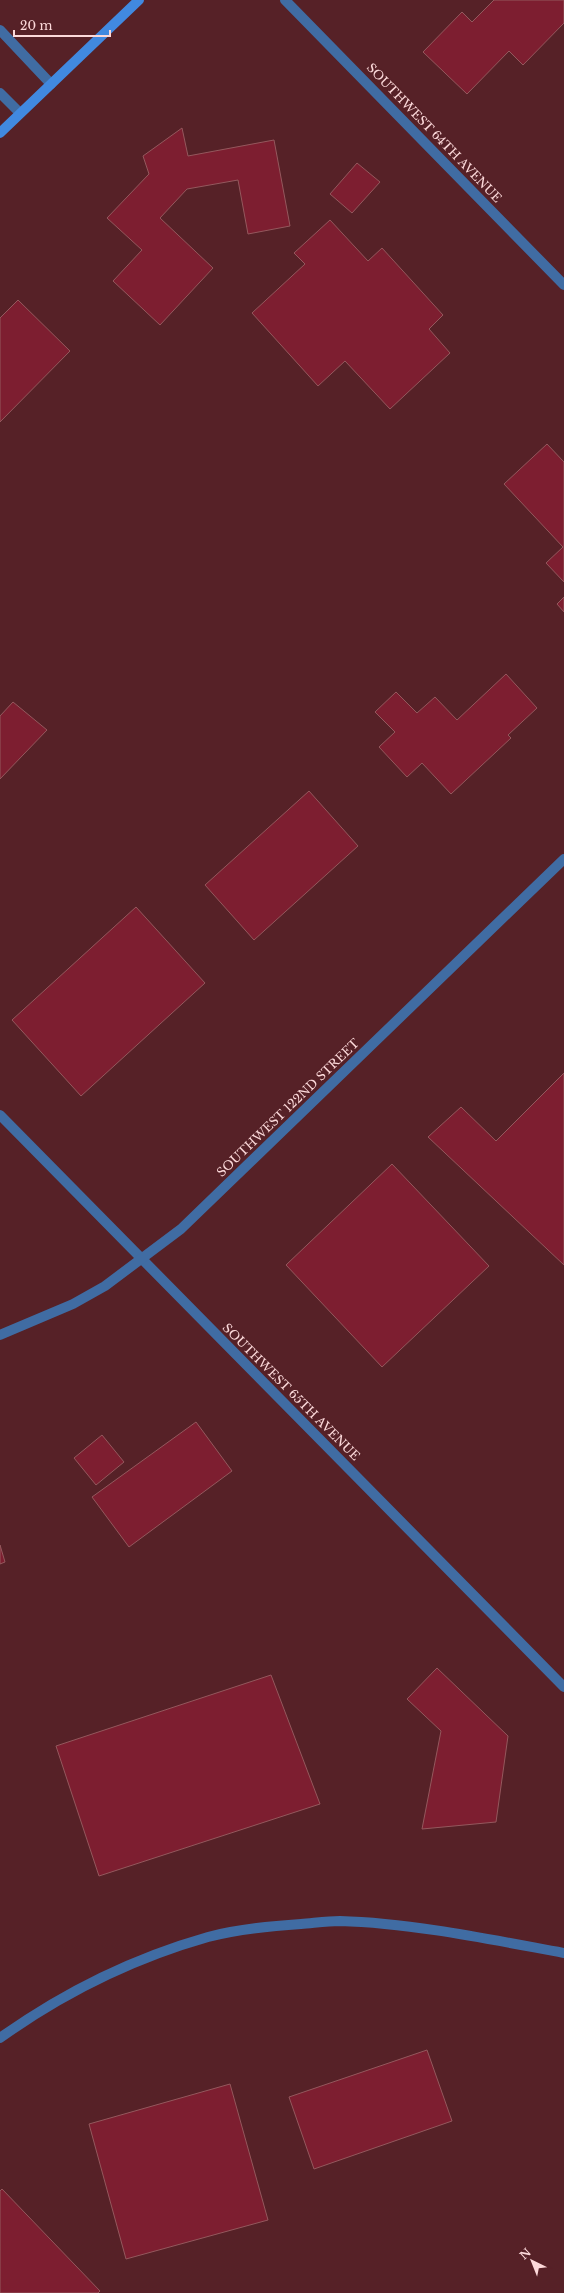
<svg xmlns="http://www.w3.org/2000/svg" width="564" height="2293" font-family="'Libre Baskerville',serif">
  <style>
    .building { fill: #7d1e30; stroke: #94585d }
    .lines { fill: none; stroke-linecap: round; stroke-linejoin: round }
    .street { stroke: #406ca3; stroke-width: 10 }
    .secondary { stroke: #4189e0; stroke-width: 10 }
    .labels { text-anchor: middle; stroke-width: 3.5; stroke-linejoin: round; paint-order: stroke }
    .street-label { font-size: 12px; fill: #fcd9da; stroke: #562127 }
  </style>
  <rect width="100%" height="100%" fill="#562127"/>
  <g class="building">
    <path d="M494 0H564V23L523 65 509 51 467 94 423 52 462 12 472 22Z"/>
    <path d="M182 128 188 156 274 140 290 226 248 234 238 180 187 189 160 218 213 268 160 325 113 281 142 250 107 218 149 174 143 156Z"/>
    <path d="M357 163 380 182 352 213 330 194Z"/>
    <path d="M330 220 368 261 382 248 443 315 429 329 450 353 390 409 345 361 318 386 252 313 305 264 294 253Z"/>
    <path d="M18 300 70 351 0 422V318Z"/>
    <path d="M547 444 564 462V582L546 563 563 547 504 484Z"/>
    <path d="M564 597V612L557 604Z"/>
    <path d="M506 674 537 708 508 735 511 738 451 794 422 763 407 777 379 747 395 732 375 712 396 692 417 713 435 697 457 720Z"/>
    <path d="M13 702 47 730 0 779V716Z"/>
    <path d="M309 791 358 846 254 940 205 885Z"/>
    <path d="M136 907 205 983 81 1096 12 1020Z"/>
    <path d="M564 1073V1265L428 1137 461 1107 496 1141Z"/>
    <path d="M392 1164 489 1266 382 1367 286 1265Z"/>
    <path d="M196 1422 232 1471 129 1547 92 1497Z"/>
    <path d="M102 1435 124 1462 96 1485 74 1458Z"/>
    <path d="M0 1545 5 1562 0 1564Z"/>
    <path d="M437 1668 508 1736 496 1822 422 1829 441 1731 407 1699Z"/>
    <path d="M271 1675 320 1804 99 1876 56 1746Z"/>
    <path d="M427 2050 452 2121 314 2169 289 2097Z"/>
    <path d="M230 2084 268 2220 126 2259 89 2124Z"/>
    <path d="M2 2189 100 2291 98 2293H0V2191Z"/>
  </g>
  <g class="lines">
    <g class="street">
      <path d="M285 0 564 285"/>
      <path d="M0 30 51 84"/>
      <path d="M0 93 20 113"/>
      <path d="M0 1115 564 1687"/>
      <path d="M0 1335 73 1304 105 1286 181 1229 564 859"/>
      <path d="M0 2038C63 1993 134 1958 208 1937 238 1929 270 1926 301 1924 314 1923 327 1921 340 1921 412 1923 493 1940 564 1953"/>
    </g>
    <path class="secondary" d="M0 133 139 0"/>
  </g>
  <g class="labels">
    <g class="street-label">
      <text transform="translate(434 133) rotate(46)" y="4">SOUTHWEST 64TH AVENUE</text>
      <text transform="translate(288 1108) rotate(-44)" y="4">SOUTHWEST 122ND STREET</text>
      <text transform="translate(291 1392) rotate(45)" y="4">SOUTHWEST 65TH AVENUE</text>
    </g>
  </g>
  <g transform="translate(532 2261) rotate(317)" stroke="#562127" stroke-width="3" paint-order="stroke">
  <path d="M0-3L7 15L0 10L-7 15Z" fill="#fcd9da"/>
  <text y="-6" font-size="11" font-weight="bold" text-anchor="middle" fill="#fcd9da">N</text>
  </g>
  <path d="M14 30v6h96v-6" fill="none" stroke="#fcd9da" stroke-width="2"/>
  <text x="20" y="30" font-size="12" fill="#fcd9da" stroke="#562127" stroke-width="3" paint-order="stroke">20 m</text>
</svg>
